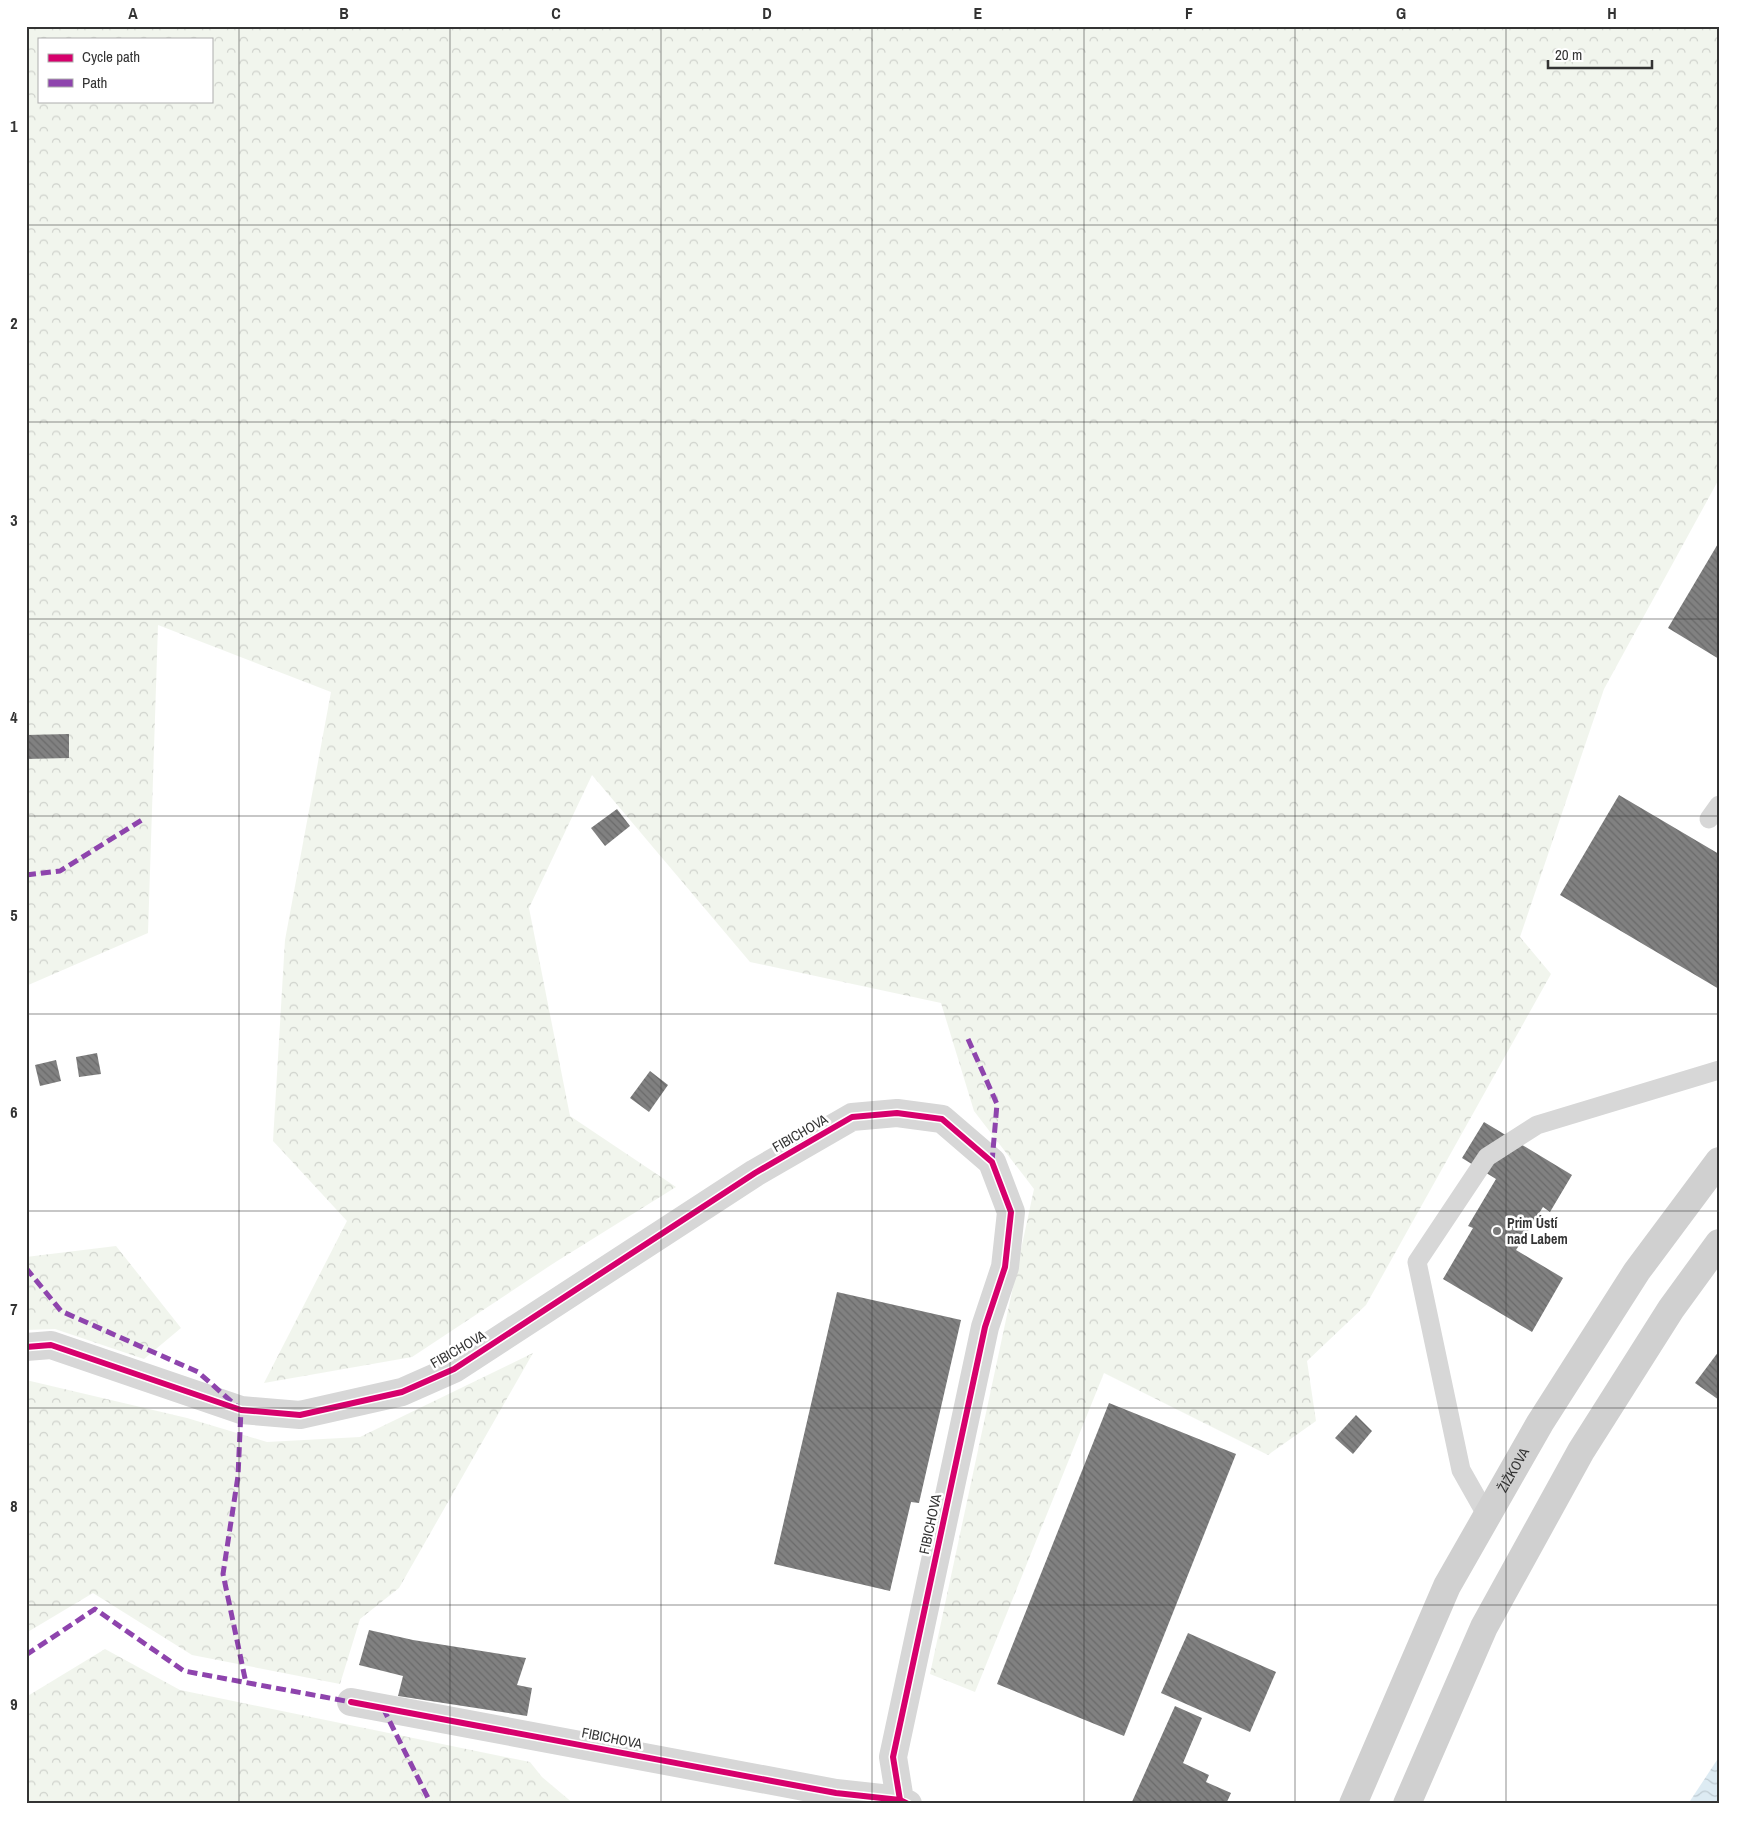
<svg xmlns="http://www.w3.org/2000/svg" width="1745" height="1830" font-family="'Archivo Narrow',sans-serif">
  <style>
    .forest { fill: url(#forest-crowns); fill-rule: evenodd }
    .water { fill: url(#water-waves) }
    .building { fill: url(#building-back-hatch) }
    .lines { fill: none; stroke-linecap: round; stroke-linejoin: round }
    .service { stroke: #d7d7d7; stroke-width: 19 }
    .minor { stroke: #d7d7d7; stroke-width: 28 }
    .secondary { stroke: #d0d0d0; stroke-width: 28 }
    .quiet { stroke: #8e44ad; stroke-width: 5; stroke-dasharray: 10 5; stroke-linecap: butt }
    .cycleway-casing { stroke: #fff; stroke-width: 9 }
    .cycleway { stroke: #d6006c; stroke-width: 6 }
    .grid { fill: none; stroke: #333; stroke-width: 1; stroke-opacity: 0.55 }
    .poi-dot { fill: #7a7a7a; stroke: #fff; stroke-width: 2 }
    .labels { text-anchor: middle; stroke-width: 5; stroke-linejoin: round; paint-order: stroke }
    .street-label { font-size: 14px; fill: #333; stroke: #fff }
    .poi-label { font-size: 14px; font-weight: bold; fill: #333; stroke: #fff; text-anchor: start }
    .neatline { fill: none; stroke: #333; stroke-width: 2 }
    .grid-label { font-size: 16px; text-anchor: middle; font-weight: bold; fill: #333 }
  </style>
  <defs>
    <pattern id="forest-crowns" width="20" height="18" patternUnits="userSpaceOnUse" patternTransform="scale(1.25)"><rect width="20" height="18" fill="#f1f5ed"/><path d="M2 6a3 3 0 1 1 6 0M12 15a3 3 0 1 1 6 0" fill="none" stroke="#cfd2cc"/></pattern>
    <pattern id="water-waves" width="16" height="10" patternUnits="userSpaceOnUse" patternTransform="scale(1.25)"><rect width="16" height="10" fill="#ddebf3"/><path d="M0 5q4-4 8 0t8 0" fill="none" stroke="#becad1"/></pattern>
    <pattern id="building-back-hatch" width="6" height="6" patternUnits="userSpaceOnUse" patternTransform="scale(1.25)"><rect width="6" height="6" fill="#818181"/><path d="M-1 5l2 2M0 0l6 6M5-1l2 2" fill="none" stroke="#6a6a6a"/></pattern>
  </defs>
  <rect width="100%" height="100%" fill="#fff"/>
  <g class="forest">
    <path d="M26 26H1719V479L1604 689 1520 937 1551 974 1366 1305 1307 1361 1316 1421 1268 1455 1104 1373 975 1692 930 1674 1034 1189 974 1111 941 1003 750 962 592 775 529 908 570 1116 676 1187 554 1263 412 1357 264 1383 347 1221 273 1141 285 940 331 692 158 625 148 933 26 986ZM39 39H211V101H39Z"/>
    <path d="M116 1246 181 1328 144 1359 55 1329 26 1330V1257Z"/>
    <path d="M533 1353 399 1588 360 1619 340 1684 192 1655 93 1593 26 1633V1380L187 1418 267 1442 360 1437Z"/>
    <path d="M105 1649 180 1690 530 1762 542 1777 574 1804H26V1697Z"/>
  </g>
  <path class="water" d="M1719 1757V1804H1688Z"/>
  <g class="building">
    <path d="M1719 542V659L1668 628Z"/>
    <path d="M69 734V758L26 759V735Z"/>
    <path d="M1619 795 1719 854V989L1560 895Z"/>
    <path d="M617 809 630 826 605 846 591 828Z"/>
    <path d="M97 1053 101 1074 79 1077 76 1057Z"/>
    <path d="M56 1060 61 1081 40 1086 35 1065Z"/>
    <path d="M650 1071 668 1085 649 1112 630 1098Z"/>
    <path d="M1484 1122 1572 1175 1550 1212 1543 1207 1516 1250 1563 1278 1532 1332 1443 1279 1473 1228 1468 1226 1496 1179 1462 1158Z"/>
    <path d="M837 1292 961 1320 919 1503 911 1502 890 1591 774 1564Z"/>
    <path d="M1719 1351V1400L1695 1383Z"/>
    <path d="M1109 1403 1236 1454 1124 1736 997 1684Z"/>
    <path d="M1356 1415 1372 1431 1353 1454 1335 1438Z"/>
    <path d="M369 1630 413 1640 526 1658 517 1685 532 1688 527 1716 398 1696 403 1676 359 1665Z"/>
    <path d="M1188 1633 1276 1672 1250 1732 1161 1693Z"/>
    <path d="M1175 1706 1202 1718 1183 1763 1209 1775 1206 1782 1231 1793 1226 1804H1131Z"/>
  </g>
  <g class="lines">
    <g class="service">
      <path d="M1709 819 1719 805"/>
      <path d="M1487 1516 1461 1470 1417 1262 1487 1157 1537 1125 1719 1070"/>
    </g>
    <g class="minor">
      <path d="M26 1347 51 1345 241 1410 300 1415 402 1392 454 1369 755 1173 852 1117 897 1113 942 1119 992 1162 1011 1212 1005 1267 985 1327 893 1757 900 1800 908 1804"/>
      <path d="M351 1702 836 1793 900 1800"/>
    </g>
    <g class="secondary">
      <path id="s1" d="M1353 1804 1447 1586 1540 1423 1637 1271 1719 1161"/>
      <path d="M1407 1804 1484 1627 1581 1451 1671 1309 1719 1243"/>
    </g>
    <g class="quiet">
      <path d="M26 875 60 871 145 818"/>
      <path d="M968 1039 997 1104 992 1162"/>
      <path d="M26 1268 61 1311 198 1372 241 1410 238 1476 223 1574 246 1683"/>
      <path d="M26 1655 95 1609 184 1671 351 1702"/>
      <path d="M383 1708 431 1804"/>
    </g>
    <defs>
      <g id="cycleway">
        <path d="M26 1347 51 1345 241 1410 300 1415 402 1392 454 1369 755 1173 852 1117 897 1113 942 1119 992 1162 1011 1212 1005 1267 985 1327 893 1757 900 1800 908 1804"/>
        <path d="M351 1702 836 1793 900 1800"/>
      </g>
    </defs>
    <use href="#cycleway" class="cycleway-casing"/>
    <use href="#cycleway" class="cycleway"/>
  </g>
  <path class="grid" d="M239 26V1804M450 26V1804M661 26V1804M872 26V1804M1084 26V1804M1295 26V1804M1506 26V1804M26 225H1719M26 422H1719M26 619H1719M26 816H1719M26 1014H1719M26 1211H1719M26 1408H1719M26 1605H1719"/>
  <circle class="poi-dot" cx="1497" cy="1231" r="5"/>
  <g class="labels">
    <g class="street-label">
      <text transform="translate(800 1133) rotate(-30)" y="5">FIBICHOVA</text>
      <text transform="translate(458 1349) rotate(-30)" y="5">FIBICHOVA</text>
      <text dy="5" stroke="none"><textPath href="#s1" startOffset="371">ŽIŽKOVA</textPath></text>
      <text transform="translate(930 1524) rotate(-78)" y="5">FIBICHOVA</text>
      <text transform="translate(612 1738) rotate(11)" y="5">FIBICHOVA</text>
    </g>
    <g class="poi-label">
      <text x="1507" y="1228">Prim Ústí<tspan x="1507" dy="16">nad Labem</tspan></text>
    </g>
  </g>
  <rect width="1745" height="1830" fill="none" stroke="#ffffff" stroke-width="55"/>
  <rect x="38" y="38" width="175" height="65" fill="#ffffff" stroke="#adadad"/>
  <rect x="48" y="54" width="25" height="8" fill="#d6006c" stroke="#adadad"/>
  <text x="82" y="62" font-size="15" fill="#333333">Cycle path</text>
  <rect x="48" y="79" width="25" height="8" fill="#8e44ad" stroke="#adadad"/>
  <text x="82" y="88" font-size="15" fill="#333333">Path</text>
  <path d="M1548 60v8h104v-8" fill="none" stroke="#333333" stroke-width="2.5"/>
  <text x="1555" y="60" font-size="15" fill="#333333" stroke="#ffffff" stroke-width="4" paint-order="stroke">20 m</text>
  <rect x="28" y="28" width="1690" height="1774" class="neatline"/>
  <g class="grid-label">
    <text x="133" y="19">A</text>
    <text x="344" y="19">B</text>
    <text x="556" y="19">C</text>
    <text x="767" y="19">D</text>
    <text x="978" y="19">E</text>
    <text x="1189" y="19">F</text>
    <text x="1401" y="19">G</text>
    <text x="1612" y="19">H</text>
    <text x="14" y="132">1</text>
    <text x="14" y="329">2</text>
    <text x="14" y="526">3</text>
    <text x="14" y="723">4</text>
    <text x="14" y="921">5</text>
    <text x="14" y="1118">6</text>
    <text x="14" y="1315">7</text>
    <text x="14" y="1512">8</text>
    <text x="14" y="1710">9</text>
  </g>
</svg>
